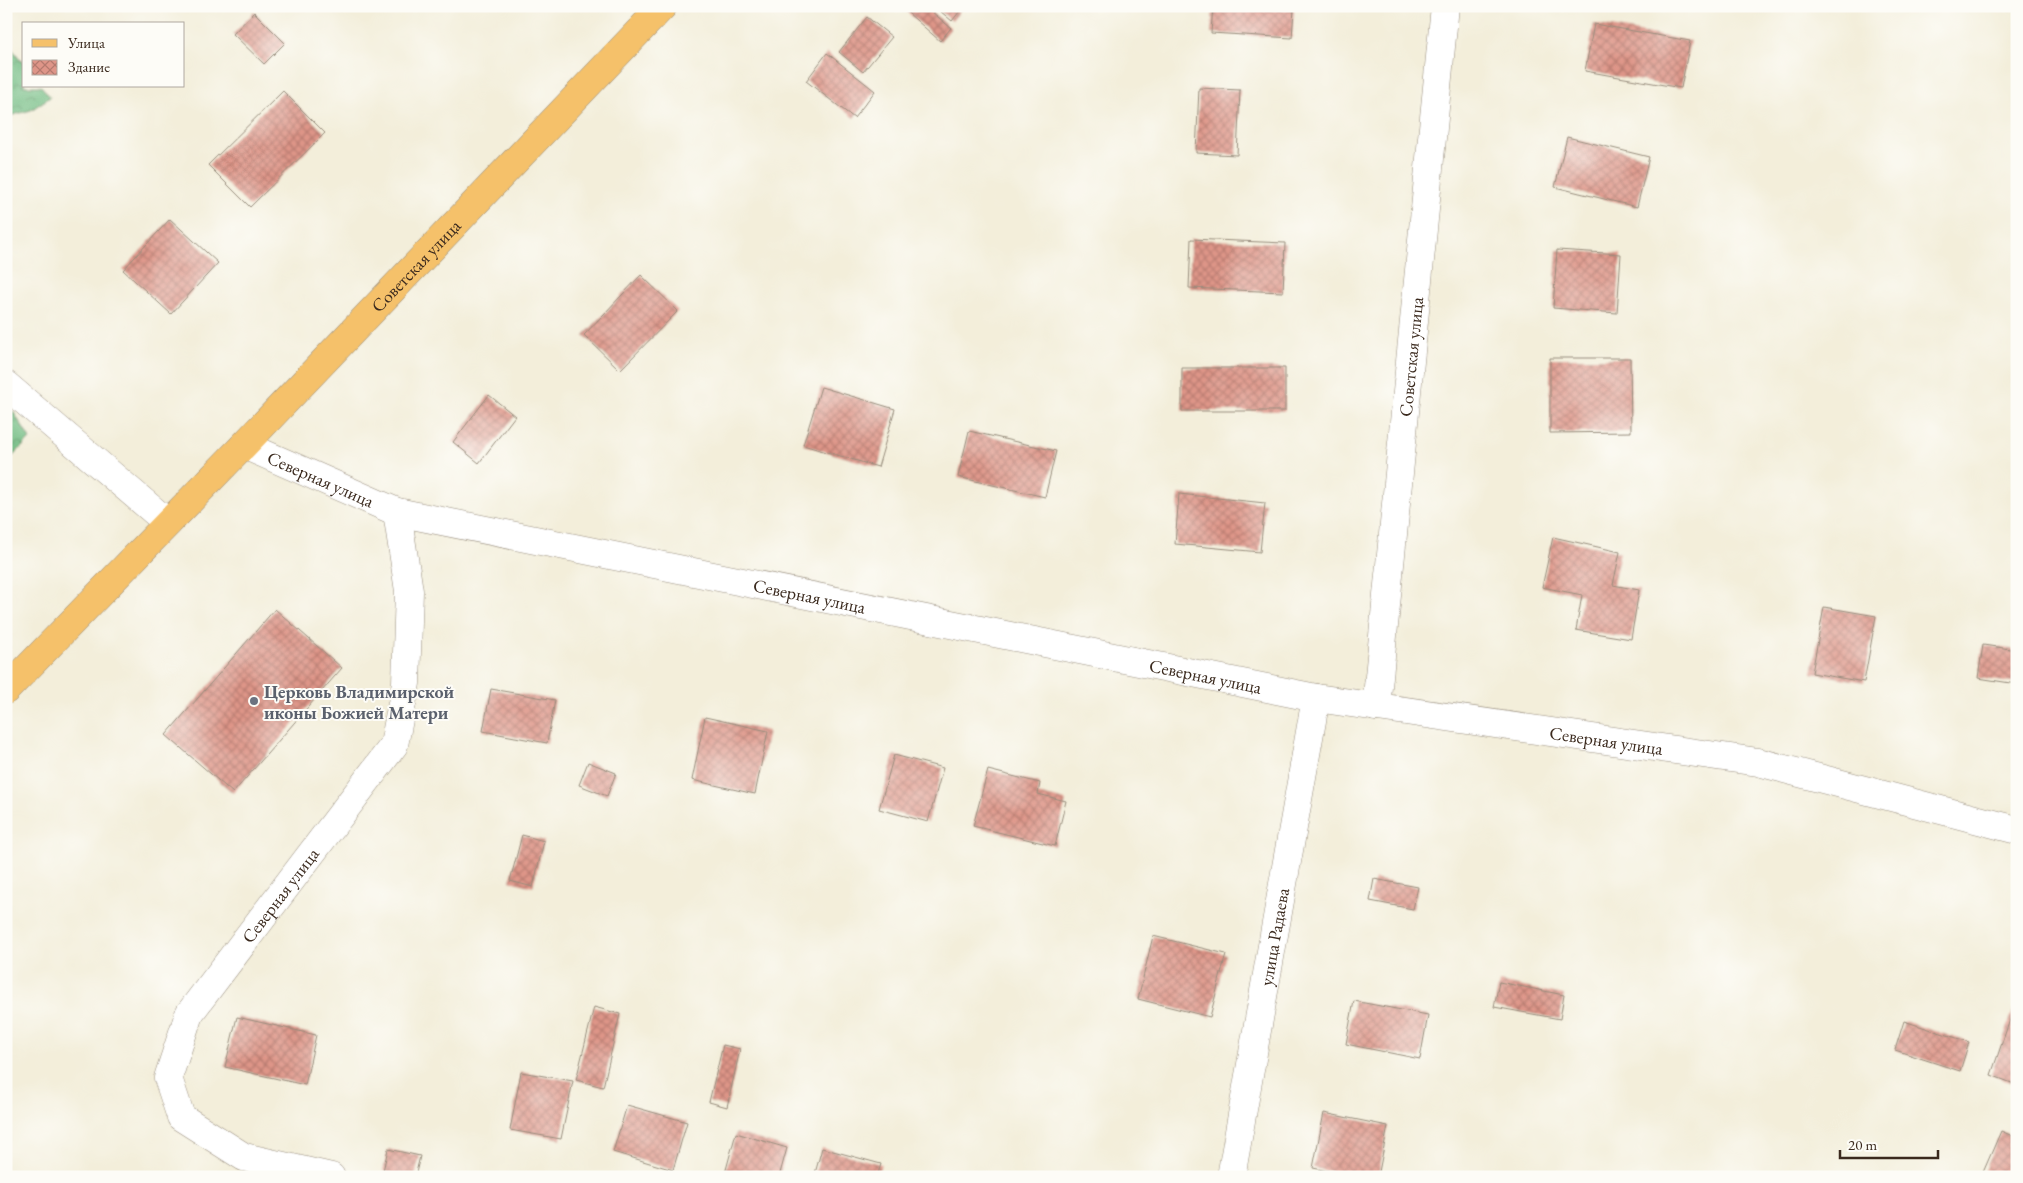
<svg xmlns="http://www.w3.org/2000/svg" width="2023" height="1183" font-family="'EB Garamond',serif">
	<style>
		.forest { fill: url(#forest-crowns); stroke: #587452 }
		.building { fill: url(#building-cross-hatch) }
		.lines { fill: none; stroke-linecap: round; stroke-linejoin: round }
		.minor-casing { stroke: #978c7c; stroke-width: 29 }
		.major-casing { stroke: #978c7c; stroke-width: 29 }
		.minor { stroke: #fff; stroke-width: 28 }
		.major { stroke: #f5c16b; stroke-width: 28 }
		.worship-dot { fill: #6b7280; stroke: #fdfcf7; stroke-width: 2 }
		.labels { text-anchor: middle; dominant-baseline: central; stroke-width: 4; stroke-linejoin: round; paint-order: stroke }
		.street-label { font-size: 18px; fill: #3b2a1e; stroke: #fdfcf7 }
		.worship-label { font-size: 18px; font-weight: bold; fill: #5b616d; stroke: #fdfcf7; text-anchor: start }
	</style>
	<defs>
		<pattern id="forest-crowns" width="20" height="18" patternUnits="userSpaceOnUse" patternTransform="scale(1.25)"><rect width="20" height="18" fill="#75be85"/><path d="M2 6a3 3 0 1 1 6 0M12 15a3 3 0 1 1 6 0" fill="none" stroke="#619b6c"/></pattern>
		<pattern id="building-cross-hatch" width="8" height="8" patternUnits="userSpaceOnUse" patternTransform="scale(1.25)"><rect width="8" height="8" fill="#de9588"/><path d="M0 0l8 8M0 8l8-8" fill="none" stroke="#b57a6f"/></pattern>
	</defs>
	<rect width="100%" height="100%" fill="#fdfcf7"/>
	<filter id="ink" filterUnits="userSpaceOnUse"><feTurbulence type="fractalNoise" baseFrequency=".02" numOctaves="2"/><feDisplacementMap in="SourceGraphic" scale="10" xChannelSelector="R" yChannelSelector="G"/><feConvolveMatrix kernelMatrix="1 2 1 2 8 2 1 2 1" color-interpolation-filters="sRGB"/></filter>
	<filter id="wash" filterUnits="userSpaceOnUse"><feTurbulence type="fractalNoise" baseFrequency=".0096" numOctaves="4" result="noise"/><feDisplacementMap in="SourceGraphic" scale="20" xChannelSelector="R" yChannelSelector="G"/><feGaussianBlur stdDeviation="1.12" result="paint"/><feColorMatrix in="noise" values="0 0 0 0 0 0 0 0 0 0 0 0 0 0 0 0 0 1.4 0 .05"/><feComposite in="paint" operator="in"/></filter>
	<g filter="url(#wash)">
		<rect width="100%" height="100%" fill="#f3eeda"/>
		<path class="forest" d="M6,41L24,64V86H41L50,97L31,110L6,117Z
			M6,400L30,439L6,463Z"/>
		<g id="blocks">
			<path class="building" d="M900,6H925L951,28L940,41Z
				M934,6H964L952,21Z
				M1213,6L1294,9L1292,38L1211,33Z
				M254,12L285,43L264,64L233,34Z
				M867,17L892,37L863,72L839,52Z
				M1594,24L1690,41L1681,88L1585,71Z
				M827,53L875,91L854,118L806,81Z
				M1199,88L1240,90L1237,155L1196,153Z
				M283,91L325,133L250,207L208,165Z
				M1567,137L1649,157L1637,207L1555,187Z
				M170,219L218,263L171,314L123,270Z
				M1191,239L1285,243L1283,292L1189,288Z
				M1557,250L1621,254L1617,313L1553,308Z
				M641,275L678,311L620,370L584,335Z
				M1550,358H1630L1631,432L1550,433Z
				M1182,368H1285V411H1182Z
				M821,387L895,409L878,467L803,445Z
				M489,395L515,416L479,463L453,442Z
				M969,431L1056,451L1045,497L958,477Z
				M1179,494L1265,503L1260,552L1175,544Z
				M1553,537L1620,552L1613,585L1639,590L1631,639L1576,630L1582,595L1542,587Z
				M1824,607L1876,616L1864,682L1812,673Z
				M275,609L342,668L233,793L166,735Z
				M1983,645L2017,650V684L1978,678Z
				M491,689L555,700L547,743L483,731Z
				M705,717L768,731L755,794L692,780Z
				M894,755L943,768L928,822L879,809Z
				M588,762L616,773L607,796L579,785Z
				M988,770L1040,783L1038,794L1066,801L1055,846L973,826Z
				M522,835L544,841L533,887L510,881Z
				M1374,879L1418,887L1413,909L1370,901Z
				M1153,936L1226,954L1210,1017L1138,999Z
				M1499,982L1564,995L1560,1019L1494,1007Z
				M1354,1001L1428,1015L1420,1059L1346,1044Z
				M2016,1002H2017V1085L1991,1075Z
				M594,1007L620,1014L603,1087L576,1080Z
				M237,1017L316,1035L305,1085L225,1067Z
				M1904,1021L1969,1042L1960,1071L1895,1050Z
				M723,1045L740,1049L727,1107L709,1102Z
				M521,1072L573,1081L561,1139L510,1130Z
				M627,1105L687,1122L673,1170L613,1152Z
				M1324,1113L1388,1126L1378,1177H1358L1313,1168Z
				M2001,1131L2017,1138V1177H1981Z
				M736,1133L787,1148L779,1177H724Z
				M822,1148L881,1164L877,1177H814Z
				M388,1149L420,1156L415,1177H407L383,1171Z"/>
		</g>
	</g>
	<g filter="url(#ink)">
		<use href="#blocks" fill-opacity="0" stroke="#978c7c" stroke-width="1"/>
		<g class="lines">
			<g class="minor-casing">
				<g id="minor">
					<path d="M6,385L168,523"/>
					<path id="s1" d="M244,445L397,512L1316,698L1758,762L2017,830"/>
					<path id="s2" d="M1376,707L1445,6"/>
					<path id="s3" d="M331,1177L244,1157L181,1117L168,1078L189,1014L394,745L406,683L409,591L397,512"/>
					<path id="s4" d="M1231,1177L1316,698"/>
				</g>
			</g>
			<g class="major-casing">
				<g id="major">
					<path id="s5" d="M6,690L244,445L663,6"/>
				</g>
			</g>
			<use href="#minor" class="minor"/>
			<use href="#major" class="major"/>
		</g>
	</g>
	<circle class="worship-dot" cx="254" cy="701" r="5"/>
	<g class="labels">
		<g class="street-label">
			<text stroke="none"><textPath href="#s5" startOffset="590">Советская улица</textPath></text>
			<text stroke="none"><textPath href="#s2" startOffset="352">Советская улица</textPath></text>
			<text stroke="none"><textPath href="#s1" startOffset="84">Северная улица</textPath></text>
			<text stroke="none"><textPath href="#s1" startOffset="588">Северная улица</textPath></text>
			<text stroke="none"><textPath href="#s1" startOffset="992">Северная улица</textPath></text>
			<text stroke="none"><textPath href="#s1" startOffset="1398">Северная улица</textPath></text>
			<text stroke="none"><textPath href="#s3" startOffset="422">Северная улица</textPath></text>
			<text stroke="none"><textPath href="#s4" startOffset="244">улица Радаева</textPath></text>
		</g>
		<g class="worship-label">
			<text x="264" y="691">Церковь Владимирской<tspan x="264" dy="21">иконы Божией Матери</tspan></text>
		</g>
	</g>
	<rect width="2023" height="1183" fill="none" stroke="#fdfcf7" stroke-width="25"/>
	<rect x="22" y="22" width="162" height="65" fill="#fdfcf7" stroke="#afa8a0"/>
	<rect x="32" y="39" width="25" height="8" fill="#f5c16b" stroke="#afa8a0"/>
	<text x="68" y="48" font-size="15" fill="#3b2a1e">Улица</text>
	<rect x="32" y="60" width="25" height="15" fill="url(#building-cross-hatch)" stroke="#afa8a0"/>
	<text x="68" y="72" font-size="15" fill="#3b2a1e">Здание</text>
	<path d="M1840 1150v8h98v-8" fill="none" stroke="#3b2a1e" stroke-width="2.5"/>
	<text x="1848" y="1150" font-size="15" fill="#3b2a1e" stroke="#fdfcf7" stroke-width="4" paint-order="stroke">20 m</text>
</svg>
